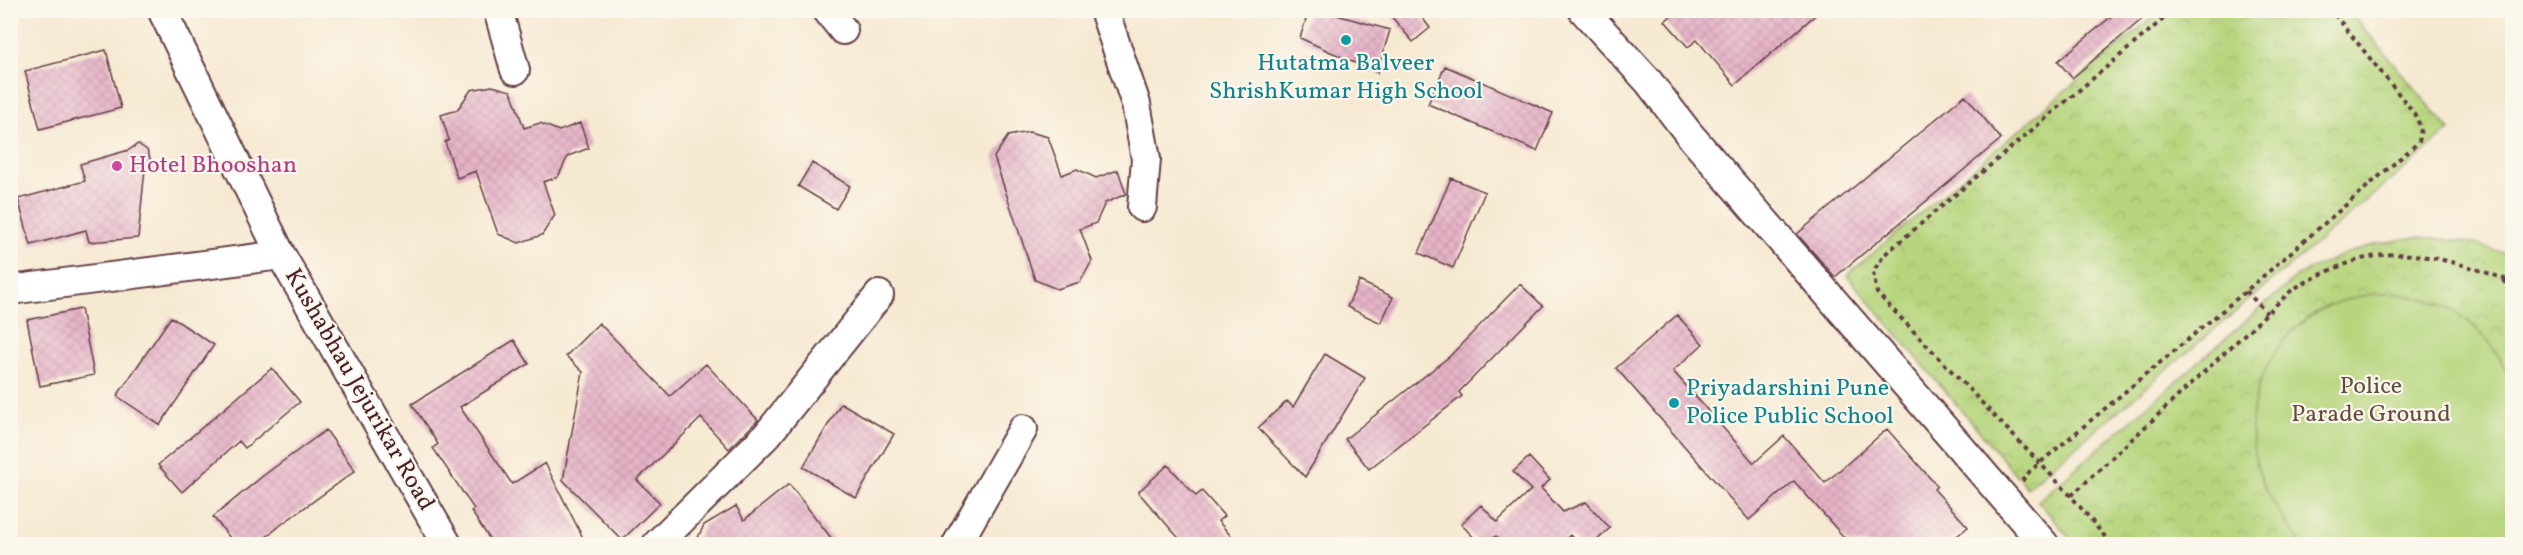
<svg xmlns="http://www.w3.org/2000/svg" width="2523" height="555" font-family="Vollkorn,serif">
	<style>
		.park { fill: url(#park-crowns); stroke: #807a54; stroke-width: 1.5 }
		.pitch { fill: #b6d57d; stroke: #807a54; stroke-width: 1.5 }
		.building { fill: url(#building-cross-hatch) }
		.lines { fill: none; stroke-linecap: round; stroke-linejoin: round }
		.minor-casing { stroke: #643d44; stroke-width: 32 }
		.path { stroke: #643d44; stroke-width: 4; stroke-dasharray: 4.5 4.5; stroke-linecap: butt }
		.minor { stroke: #fff; stroke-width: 28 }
		.culture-dot { fill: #0f9aa8; stroke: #fbf7ec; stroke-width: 2 }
		.hotel-dot { fill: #d1479c; stroke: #fbf7ec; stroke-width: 2 }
		.labels { text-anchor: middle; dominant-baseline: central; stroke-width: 4.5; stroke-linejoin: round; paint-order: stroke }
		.culture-label { font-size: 24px; fill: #0d838f; stroke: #fbf7ec }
		.hotel-label { font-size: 24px; fill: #b23c85; stroke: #fbf7ec; text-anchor: start }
		.park-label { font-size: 24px; fill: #654c40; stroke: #fbf7ec }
		.street-label { font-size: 24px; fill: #4a1f2b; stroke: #fbf7ec }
	</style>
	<defs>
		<pattern id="park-crowns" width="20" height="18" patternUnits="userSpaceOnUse" patternTransform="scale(1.5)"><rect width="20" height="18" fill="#b6d57d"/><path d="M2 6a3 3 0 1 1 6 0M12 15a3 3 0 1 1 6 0" fill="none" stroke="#9eb66c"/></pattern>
		<pattern id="building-cross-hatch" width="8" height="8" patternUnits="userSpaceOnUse" patternTransform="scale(1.5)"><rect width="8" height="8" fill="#e6b4c8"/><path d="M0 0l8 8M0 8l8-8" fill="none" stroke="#c79aac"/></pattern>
	</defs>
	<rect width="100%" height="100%" fill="#fbf7ec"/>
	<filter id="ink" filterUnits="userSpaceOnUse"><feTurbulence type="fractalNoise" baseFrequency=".0167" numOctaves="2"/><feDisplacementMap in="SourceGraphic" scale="12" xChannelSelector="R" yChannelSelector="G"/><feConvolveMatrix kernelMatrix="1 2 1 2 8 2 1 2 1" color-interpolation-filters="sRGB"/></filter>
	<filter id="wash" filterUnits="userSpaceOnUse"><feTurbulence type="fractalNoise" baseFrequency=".008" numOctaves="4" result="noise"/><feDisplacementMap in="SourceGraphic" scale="24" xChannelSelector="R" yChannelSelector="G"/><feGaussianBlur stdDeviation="1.35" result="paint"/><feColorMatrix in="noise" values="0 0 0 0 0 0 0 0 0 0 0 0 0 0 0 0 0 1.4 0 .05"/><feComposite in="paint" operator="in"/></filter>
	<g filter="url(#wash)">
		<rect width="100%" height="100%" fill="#f6e9d2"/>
		<path class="park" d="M2160,11H2349L2450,130L2027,488L1847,275Z
			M2416,237C2450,239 2481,242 2512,257V544H2075L2038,501L2299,275C2342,253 2367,244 2416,237Z"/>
		<path class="pitch" d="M2373,294H2399L2425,299L2450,309L2472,324L2490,343L2512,379V544H2301C2286,521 2266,496 2258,469C2239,407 2266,343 2320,310C2336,301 2355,297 2373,294Z"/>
		<g id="blocks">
			<path class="building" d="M1309,10H1319L1390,30L1377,73L1300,38Z
				M1386,10H1416L1430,28L1413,42Z
				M1678,10H1821L1735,85L1697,40L1688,47L1665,21Z
				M2119,10H2153L2072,78L2058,61Z
				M106,50L121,108L40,129L25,71Z
				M1445,66L1553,113L1537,151L1428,104Z
				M492,86L511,91L524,128L540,123L559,131L580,123L589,148L568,156L558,177L543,182L555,215L542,235L519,243L498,234L476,171L457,178L445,142L449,140L441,115L457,110L471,90Z
				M1965,95L2001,139L1835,277L1797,234Z
				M1029,132L1048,137L1062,175L1077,169L1096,178L1118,170L1126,194L1105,203L1096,223L1080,229L1092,261L1080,282L1057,289L1035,280L994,157L1008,136Z
				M138,144L147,150L153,167L145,169L138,238L89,242L86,230L31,245L18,199L85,181L80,164L129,150Z
				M812,163L850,186L836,209L798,186Z
				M1451,178L1485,192L1453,268L1419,253Z
				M1359,281L1393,297L1381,323L1347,307Z
				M1520,284L1543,306L1459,392L1462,396L1369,469L1345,439L1450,356Z
				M81,309L94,375L40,386L27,320Z
				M1677,315L1703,344L1673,371L1754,463L1784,436L1825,483L1887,429L1937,486L1934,489L1968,527L1947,544H1850L1794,481L1749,520L1616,368Z
				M171,317L214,345L160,425L117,396Z
				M599,323L670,396L706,364L758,420L729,449L701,418L637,480L660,503L622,540L563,480L583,372L566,356Z
				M514,340L529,364L460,407L512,484L545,463L586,544H493L471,511L474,509L433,448L438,444L412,404Z
				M1325,354L1365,378L1305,477L1258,428L1287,401L1293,407Z
				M272,368L300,402L245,448L239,441L182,492L158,465Z
				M841,403L894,434L856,498L803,467Z
				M326,430L355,471L282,524L258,544H235L213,517L264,475Z
				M1529,457L1550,480L1541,488L1563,512L1586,502L1610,528L1593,544H1578L1570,535L1560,544H1504L1496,536L1486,544H1480L1461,524L1481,505L1497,522L1531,490L1513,472Z
				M1168,465L1196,496L1202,491L1224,516L1218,521L1238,544H1184L1138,492Z
				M789,484L836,544H695L704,525L736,506L744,520Z"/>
		</g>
	</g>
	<g filter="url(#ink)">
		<use href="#blocks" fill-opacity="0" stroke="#643d44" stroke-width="1.5"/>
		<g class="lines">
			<g class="minor-casing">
				<path id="minor" d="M162,10L281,255L447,544
					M498,10L515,70
					M827,10L843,30
					M1104,10L1136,104L1146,159L1142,207
					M1583,10L1648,81L1689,134L2044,544
					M10,290L281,255
					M657,544L767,435L879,295
					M957,544L1023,429"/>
			</g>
			<path class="path" d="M2504,280L2512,291
				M2246,291L2267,313
				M2022,481L2030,471L2246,291L2419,142L2421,128L2414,113L2331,10
				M2071,496L1877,293L1873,272L1884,255L2174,10
				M2111,544L2071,496L2293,289C2321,274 2350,259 2383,255C2421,250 2477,268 2512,282"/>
			<use href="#minor" class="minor"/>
		</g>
	</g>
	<g class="culture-dot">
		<circle cx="1346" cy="40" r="6"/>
		<circle cx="1674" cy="403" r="6"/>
	</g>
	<circle class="hotel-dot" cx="117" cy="166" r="6"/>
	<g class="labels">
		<g class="culture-label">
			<text x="1346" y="64">Hutatma Balveer<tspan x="1346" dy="28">ShrishKumar High School</tspan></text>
			<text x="1686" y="389" text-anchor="start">Priyadarshini Pune<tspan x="1686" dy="28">Police Public School</tspan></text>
		</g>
		<g class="hotel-label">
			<text x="129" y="166">Hotel Bhooshan</text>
		</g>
		<g class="park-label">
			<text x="2371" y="387">Police<tspan x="2371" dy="28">Parade Ground</tspan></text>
		</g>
		<g class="street-label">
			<text transform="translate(359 390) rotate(60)">Kushabhau Jejurikar Road</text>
		</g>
	</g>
	<rect width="2523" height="555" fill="none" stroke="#fbf7ec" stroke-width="36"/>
</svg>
